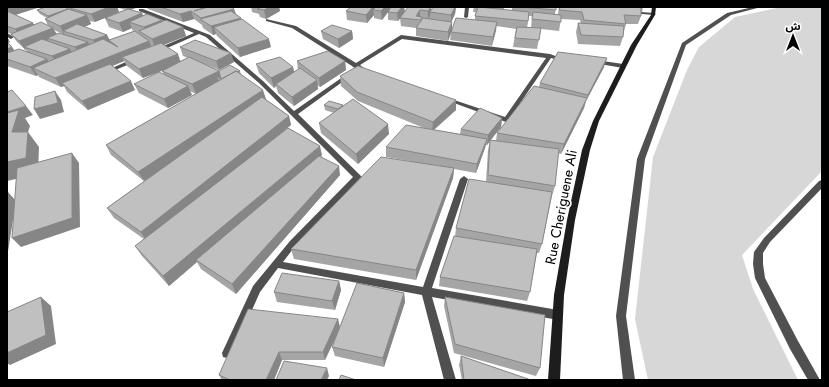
<svg xmlns="http://www.w3.org/2000/svg" width="829" height="387" font-family="Jost,'Noto Sans Arabic',sans-serif">
	<style>
		.green { fill: #d7d7d7 }
		.lines { fill: none; stroke-linecap: round; stroke-linejoin: round }
		.service { fill: #505050; fill-rule: evenodd }
		.minor { fill: #505050; fill-rule: evenodd }
		.secondary { fill: #1d1d1d; fill-rule: evenodd }
		.wall { fill: #a5a5a5; fill-rule: evenodd }
		.shaded-wall { fill: #868686 }
		.building { fill: #c0c0c0; stroke: #868686 }
		.labels { text-anchor: middle; dominant-baseline: central; stroke-width: 3.5; stroke-linejoin: round; paint-order: stroke }
		.street-label { font-size: 14px; fill: #000; stroke: #fff }
	</style>
	<rect width="100%" height="100%" fill="#fff"/>
	<path class="green" d="M781,7H822V171L742,255L753,289L798,380H648L635,319L653,157L687,70L699,47L735,17Z"/>
	<g class="lines">
		<path class="service" d="M753,7H761L731,15L686,45L645,159L626,316L635,380H623L616,316L637,159L682,43L727,13Z
			M822,180V188L770,242L763,253V264L765,278L798,341L820,380H808L790,349L755,278L753,264L754,252L764,238L819,181Z"/>
		<path class="minor" d="M465,7H469L468,17L466,18L464,17Z
			M139,9H143L210,35L263,81L294,111L347,74H351L352,75L298,114L362,177L296,245L283,262L423,287L460,179L464,176L468,179L432,288L558,310L562,312L563,315L562,318L558,320L432,297L456,380H444L422,295L278,268L260,292L231,357L227,358L223,357L222,353L253,286L290,241L353,177L259,83L206,37L199,34L158,52H154V50L194,33L139,11Z
			M628,11L654,13L656,14L654,15L630,13H628Z
			M266,19L296,26L356,63L401,35L550,54L558,57L555,59L551,58L508,121L506,122L443,99L446,97L448,98L505,117L546,58L402,39L360,65L368,71L365,73L353,67L352,66L292,28L266,21Z
			M7,33L14,37L11,39L7,37Z
			M135,58L138,60L137,61L108,73L106,74L103,72Z
			M596,60L623,64L626,66L623,68L594,63V61Z"/>
		<path class="secondary" d="M652,7H656L655,15L637,45L599,121L590,150L575,220L564,295L560,380H548L554,295L567,220L582,150L593,121L631,45L651,15Z"/>
	</g>
	<path class="wall" d="M7,7H40L15,15L34,25L48,26L45,19L47,18L40,14L37,10L46,7H138L131,10L142,13L143,16L183,27L186,36L164,45L181,61L188,58L183,56L180,47L234,62L219,70L202,63L219,71H240L241,74L266,99H265L289,116L291,125L273,139L322,155L321,156L340,175L236,294L201,269L197,262L169,286L142,256L135,246L144,239L114,218L107,208L157,172L144,181L111,155L106,145L196,94L190,91L192,95L168,108L139,93L134,84L164,75L162,71L143,78L127,66L124,61L112,66L135,90L88,110L67,92L64,86L61,87L39,77L38,75L36,76L7,66V37L10,42L8,43L14,50L27,51L17,42L11,34L7,32ZM117,7L125,10L119,12ZM105,18L109,27L123,32L132,28V30L134,31L109,40L111,43L107,35L84,27L91,24L90,21L95,22ZM54,30L63,34H57Z
		M147,7H232L236,14L271,47L240,57L217,36L216,34L213,35L203,28L202,25L194,19L183,22L148,9Z
		M251,7H279L280,11L266,19L260,17L259,14L252,12Z
		M351,7H390V8L391,7H404L405,12L431,7V12L433,7H456L455,14L451,22H452V29L475,20V16L476,12H473L474,7H504V10H512V7H556L555,14H558L559,7H643L642,12H641V16L638,24H626L624,31L623,37L620,46L578,44L576,32L578,23L581,24L580,20L561,19L559,31L541,29L537,49L513,47L516,29L496,26L492,46L450,40L451,34L448,41L416,36V28L401,26L400,18L398,21L388,20V12L382,20L374,18V15L367,23L347,20L346,11ZM529,16H532L531,28H527Z
		M321,31H352L353,39L339,48L323,39Z
		M297,61H345L346,70L320,87L317,85L318,89L294,106L278,93L276,86L274,88L259,73L256,64L293,67L294,72L298,70Z
		M604,67L586,101L584,108L561,154L558,153L555,186L552,196L542,244L539,253H537L530,292L527,301L439,286L440,277L455,237L456,228L486,182L488,150L490,141L487,145H486L485,148L476,173L454,169L453,178L416,280L294,259L291,249L410,161L386,157V147L424,128L358,101L341,86L340,76L456,100V110L434,130L460,134L461,129L502,118L501,127L490,140L496,141L497,133L539,87L540,83Z
		M324,105L343,106L389,134L358,164L321,133L319,123L334,113L325,110Z
		M339,281L341,290L335,310L277,302L274,292Z
		M404,293L405,302L384,367L335,356L332,347L339,330L325,360H282L274,380H222L219,375L338,319L340,328Z
		M445,297L540,368L536,376L454,353L444,306Z
		M461,356L531,380H462L459,365Z"/>
	<path class="shaded-wall" d="M10,7H40L12,16L7,8Z
		M109,7H117L119,12L95,22L91,14Z
		M126,7H138L128,11Z
		M257,7H279L280,11L266,19L264,10L258,9L259,14Z
		M373,7H376L373,10L374,15L367,23L366,15Z
		M385,7H389V11L382,20L381,11Z
		M402,7H404L405,13L398,21L397,13Z
		M431,7L430,16L428,20V11Z
		M455,7H456L455,14L451,23V15Z
		M68,9L50,20L48,16Z
		M234,9L237,17L202,21L201,18Z
		M420,10V19L416,16Z
		M191,11L194,19L183,22L180,14Z
		M142,13L146,22H129L132,28L123,32L119,23Z
		M87,15L91,24L70,33L63,31L65,35H64L60,26Z
		M241,18L243,26L214,27L216,34L213,35L211,26Z
		M162,20L165,28L147,36L144,27Z
		M452,22V31L451,32L448,41V32Z
		M497,22L496,31L492,46L493,37Z
		M33,23L38,31L21,38L15,29Z
		M183,27L186,36L155,48L152,39Z
		M53,28L58,37L47,38L49,40L28,49L24,47L26,50H25L19,41Z
		M352,31L353,39L339,48L338,39Z
		M107,35L111,43L98,49L93,40Z
		M7,37L10,42L7,43Z
		M269,39L271,47L240,57L238,48Z
		M149,41L153,50L122,57L124,61L65,86L62,83L64,86L61,87L55,78Z
		M88,42L93,51L80,56L75,47Z
		M12,47L18,56L7,59V49Z
		M70,49L75,57L58,65L52,56Z
		M231,53L234,62L219,70L216,61Z
		M178,54L181,63L143,78L139,69Z
		M607,58L604,67L586,101L584,108L561,154L564,144L586,101L588,95Z
		M47,59L53,68H33L38,75L36,76L30,67Z
		M345,61L346,70L320,87L319,78Z
		M293,67L295,76L276,84V86L274,88L271,78Z
		M219,71L221,79L217,77L219,82L196,94L192,84Z
		M317,80L318,89L294,106L292,97Z
		M131,81L135,90L88,110L82,101Z
		M188,86L192,95L168,108L164,99Z
		M263,90L266,99L144,181L138,172Z
		M55,91L61,100L64,112L40,119L34,109Z
		M456,100V110L432,131L433,122Z
		M26,106L33,115L25,118L30,126L28,132L39,147L38,174L7,181V162L12,132L7,124V112Z
		M289,116L291,125L147,242L141,232Z
		M502,118L501,127L487,145L488,135Z
		M388,124L389,134L358,164L356,154Z
		M487,139L485,148L476,173L477,164Z
		M320,146L322,155L198,261L196,260L197,262L169,286L163,276Z
		M72,153L79,163L80,227L21,247L12,238Z
		M339,166L340,175L236,294L232,284Z
		M454,168L453,178L416,280V270Z
		M8,192L16,201L7,258V196Z
		M339,281L341,290L335,310L332,301Z
		M404,293L405,302L384,367L383,358Z
		M41,297L51,306L56,344L10,365L7,363V353Z
		M338,319L340,328L325,360L323,352Z
		M279,352L282,360L274,380H266Z
		M327,368L329,376L327,380H321Z"/>
	<path class="building" d="M46,7H65L68,9L48,16L37,10Z
		M72,7H109L91,14L70,8Z
		M161,7H207L194,11L208,7H232L234,9L201,18L191,11L180,14Z
		M261,7H270L264,10L258,9Z
		M351,7H373L366,15L346,11Z
		M376,7H385L381,11L373,10Z
		M391,7H402L397,13L388,12Z
		M408,7H431L428,11L420,10L416,16L422,17L420,20L400,18Z
		M433,7H455L451,15L430,12Z
		M478,7L529,12L528,21L475,16Z
		M521,7H556V10Z
		M560,7H641V16L624,15L626,24L584,20L582,12L559,10Z
		M68,9L87,15L60,26L45,19Z
		M128,9L142,13L119,23L105,18Z
		M7,11L33,23L15,29L7,26Z
		M231,11L241,18L211,26L200,19Z
		M533,12L561,15V22L532,19Z
		M147,14L162,20L144,27L129,22Z
		M423,18L452,22L448,32L416,28Z
		M456,18L497,22L493,37L451,32Z
		M242,19L269,39L238,48L214,27Z
		M166,20L183,27L152,39L139,31Z
		M41,22L53,28L19,41L11,34Z
		M578,23L624,26L623,37L581,35Z
		M77,24L107,35L93,40L63,31Z
		M332,25L352,31L338,39L321,31Z
		M517,27L541,28L539,40L515,38Z
		M135,31L149,41L55,78L33,68L103,39L118,47L109,40Z
		M59,33L88,42L75,47L47,38Z
		M42,39L70,49L52,56L24,47Z
		M195,40L231,53L216,61L180,47Z
		M7,42L12,47L7,49Z
		M161,43L178,54L139,69L122,57Z
		M19,49L47,59L30,67L7,59V53Z
		M328,51L345,61L319,78L297,61Z
		M558,52L607,58L588,95L540,83Z
		M189,57L219,71L192,84L162,71Z
		M280,57L293,67L271,78L256,64Z
		M110,64L131,81L82,101L62,83Z
		M230,65L240,71L237,72L236,71L221,79L219,71Z
		M358,66L456,100L433,122L357,92L340,76Z
		M300,68L317,80L292,97L276,84Z
		M236,71L263,90L138,172L106,145Z
		M159,72L188,86L164,99L134,84Z
		M534,86L587,98L564,144L497,133Z
		M12,90L26,106L7,112V92Z
		M55,91L58,103L34,109L35,97Z
		M262,97L289,116L141,232L107,208Z
		M353,99L388,124L356,154L319,123Z
		M329,101L343,105L338,109L324,105Z
		M480,108L502,118L488,135L461,129Z
		M19,110L12,132H28L26,158L7,162V113Z
		M406,125L487,139L477,164L386,147Z
		M288,128L320,146L163,276L135,246Z
		M490,140L559,149L555,186L488,175Z
		M72,153V218L12,238L17,168Z
		M319,156L339,166L232,284L196,260Z
		M381,157L454,168L416,270L291,249Z
		M469,179L552,192L542,244L456,228Z
		M454,236L537,249L530,292L440,277Z
		M282,273L339,281L332,301L274,292Z
		M357,283L404,293L383,358L332,347Z
		M41,297L46,335L7,353V312Z
		M445,297L545,315L540,368L455,344Z
		M248,309L338,319L323,352H279L266,380H230L219,375Z
		M461,356L531,380H464Z
		M284,361L327,368L321,380H276Z
		M341,375L356,380H339Z"/>
	<g class="labels">
		<g class="street-label">
			<text transform="translate(561 207) rotate(-79)">Rue Cheriguene Ali</text>
		</g>
	</g>
	<rect width="829" height="387" fill="none" stroke="#000000" stroke-width="16"/>
	<g transform="translate(793 36)" stroke="#ffffff" stroke-width="3" paint-order="stroke">
	<path d="M0-3L7 15L0 10L-7 15Z" fill="#000000"/>
	<text y="-6" font-size="11" font-weight="bold" text-anchor="middle" fill="#000000">ش</text>
	</g>
</svg>
